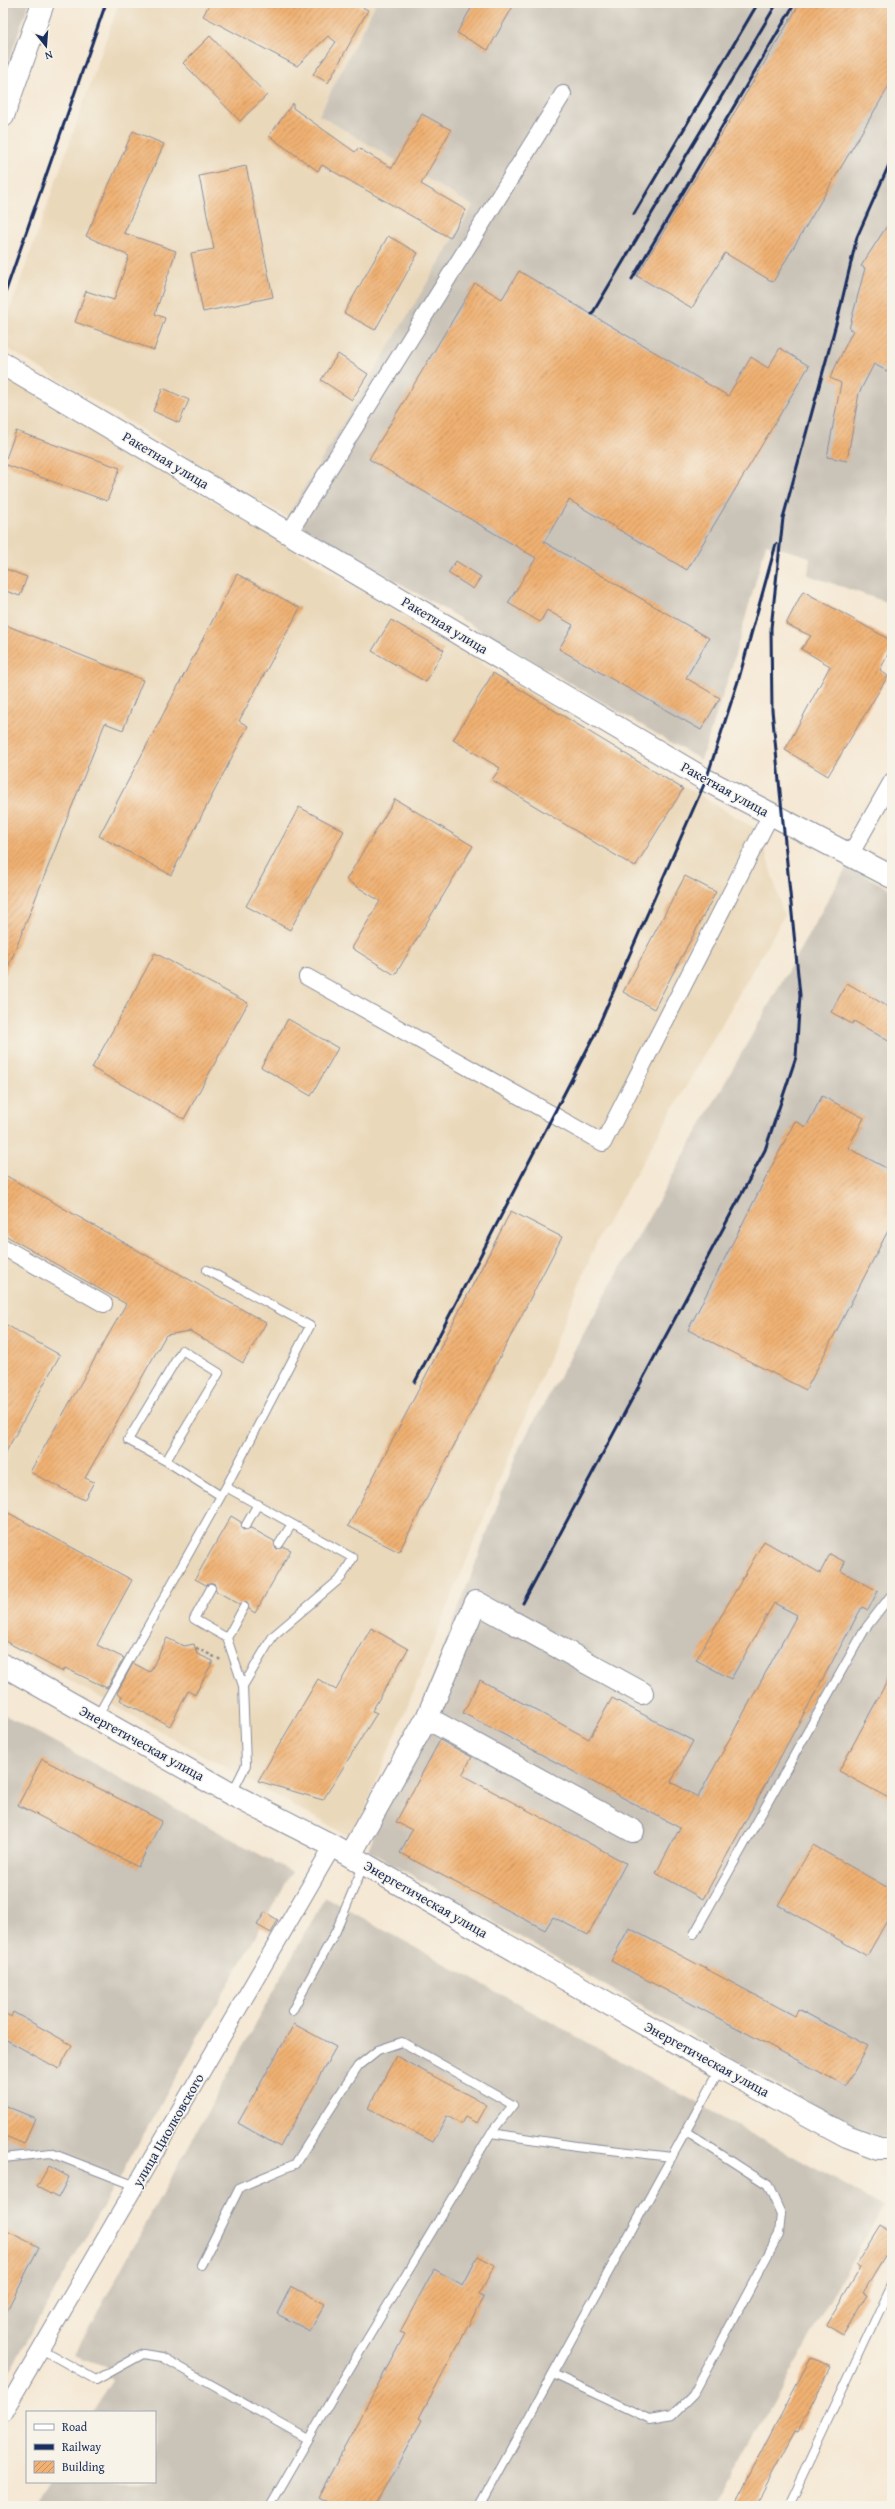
<svg xmlns="http://www.w3.org/2000/svg" width="895" height="2509" font-family="'Gentium Book Plus',serif">
	<style>
		.built { fill: #ead8ba }
		.industrial { fill: #cac3b8 }
		.building { fill: url(#building-hatch) }
		.lines { fill: none; stroke-linecap: round; stroke-linejoin: round }
		.lane-casing { stroke: #888c99; stroke-width: 10 }
		.street-casing { stroke: #888c99; stroke-width: 18 }
		.secondary-casing { stroke: #888c99; stroke-width: 24 }
		.path { stroke: #888c99; stroke-width: 2.5; stroke-dasharray: 3 3; stroke-linecap: butt }
		.lane { stroke: #fff; stroke-width: 8 }
		.street { stroke: #fff; stroke-width: 16 }
		.secondary { stroke: #fff; stroke-width: 22 }
		.rail { stroke: #1b2f5e; stroke-width: 3 }
		.labels { text-anchor: middle; dominant-baseline: central; stroke-width: 3; stroke-linejoin: round; paint-order: stroke }
		.street-label { font-size: 14px; fill: #1b2f5e; stroke: #f7f3e8 }
	</style>
	<defs>
		<pattern id="building-hatch" width="6" height="6" patternUnits="userSpaceOnUse"><rect width="6" height="6" fill="#f0b172"/><path d="M-1 1l2-2M0 6l6-6M5 7l2-2" fill="none" stroke="#c29061"/></pattern>
	</defs>
	<rect width="100%" height="100%" fill="#f7f3e8"/>
	<filter id="ink" filterUnits="userSpaceOnUse"><feTurbulence type="fractalNoise" baseFrequency=".025" numOctaves="2"/><feDisplacementMap in="SourceGraphic" scale="8" xChannelSelector="R" yChannelSelector="G"/><feConvolveMatrix kernelMatrix="1 2 1 2 8 2 1 2 1" color-interpolation-filters="sRGB"/></filter>
	<filter id="wash" filterUnits="userSpaceOnUse"><feTurbulence type="fractalNoise" baseFrequency=".012" numOctaves="4" result="noise"/><feDisplacementMap in="SourceGraphic" scale="16" xChannelSelector="R" yChannelSelector="G"/><feGaussianBlur stdDeviation="0.9" result="paint"/><feColorMatrix in="noise" values="0 0 0 0 0 0 0 0 0 0 0 0 0 0 0 0 0 1.4 0 .05"/><feComposite in="paint" operator="in"/></filter>
	<g filter="url(#wash)">
		<rect width="100%" height="100%" fill="#f5e8d4"/>
		<path class="built" d="M119,3H376L319,115L473,206L287,517L3,346V330Z
			M3,378L23,386L759,831L784,916L597,1241L353,1839L3,1643Z"/>
		<path class="industrial" d="M3,3H29L3,77Z
			M376,3H892V604L808,575L810,557L766,544L730,673L701,760L287,517L473,206L319,115Z
			M847,866L892,890V2136H881L852,2127L368,1850L518,1450Z
			M3,1714L292,1872L3,2383Z
			M325,1897L883,2206L716,2506H35L50,2482H155V2412H93L112,2381L105,2366L74,2355Z"/>
		<g id="blocks">
			<path class="building" d="M210,3H354L368,10L328,83L313,74L336,42L328,36L297,66L203,16Z
				M474,3H515L488,50L457,33Z
				M800,3H892V81L773,282L725,253L692,308L637,276Z
				M210,36L267,95L240,121L183,63Z
				M293,103V108L355,152L358,148L392,168L422,114L451,130L421,184L466,210L450,238L322,165L318,171L269,136Z
				M133,131L164,144L124,233L176,251L155,314L165,318L154,350L75,322L86,291L114,300L129,256L86,236Z
				M246,166L273,297L203,312L191,253L214,249L199,176Z
				M892,218V374L874,364L859,393L847,461L827,457L841,383L830,378L853,330L849,329L865,268L861,266Z
				M388,236L418,253L375,330L344,313Z
				M519,271L728,396L751,357L768,368L780,348L809,366L687,570L569,500L544,542L709,638L686,678L720,698L701,730L559,649L573,625L547,610L540,622L508,603L536,558L369,459L475,283L502,299Z
				M338,354L368,374L352,400L321,380Z
				M163,388L189,400L179,423L153,411Z
				M16,431L120,468L107,501L4,464Z
				M456,561L481,577L473,589L448,573Z
				M3,568L27,577L20,596L3,590Z
				M237,574L300,608L239,721L248,726L171,875L99,836Z
				M803,591L892,641V646L880,670L888,676L828,776L785,750L830,666L801,649L811,636L786,624Z
				M391,620L444,650L426,682L372,651Z
				M3,624L143,680L123,730L105,723L4,978Z
				M493,673L683,789L635,867L492,780L500,768L453,740Z
				M395,799L473,846L395,975L352,948L380,901L346,880Z
				M299,807L344,831L290,930L246,906Z
				M685,876L716,892L654,1009L623,992Z
				M155,953L248,1003L184,1119L92,1068Z
				M847,983L892,1009V1043L854,1021L852,1024L831,1012Z
				M288,1019L338,1048L311,1096L261,1067Z
				M822,1096L864,1118L848,1148L892,1171V1223L806,1390L688,1330L795,1121L806,1127Z
				M3,1174L266,1323L243,1363L190,1331L166,1335L85,1478L94,1482L84,1500L30,1472L126,1304L3,1234Z
				M511,1211L562,1237L399,1552L348,1526Z
				M3,1323L60,1355L3,1457Z
				M3,1510L132,1580L97,1645L124,1658L107,1688L65,1668L63,1672L3,1640Z
				M231,1516L241,1522L243,1530L251,1528L274,1541L276,1549L284,1547L291,1550L255,1613L249,1609L247,1602L239,1604L216,1591L214,1583L206,1585L195,1579Z
				M764,1541L820,1573L830,1554L845,1562L841,1571L878,1591L868,1610L862,1607L703,1899L656,1873L680,1828L463,1713L480,1680L589,1739L612,1698L693,1741L671,1782L698,1797L797,1615L774,1603L731,1679L696,1660Z
				M371,1628L408,1649L372,1711L377,1713L323,1800L258,1781L318,1679L336,1690Z
				M167,1638L184,1646L194,1644L197,1654L213,1661L195,1695L188,1691L170,1726L120,1700L122,1696L117,1693L133,1663L150,1672Z
				M892,1672V1800L839,1771Z
				M440,1740L472,1757L462,1775L626,1863L588,1935L553,1917L545,1930L400,1853L412,1830L396,1822Z
				M42,1759L162,1821L138,1867L18,1805Z
				M813,1845L892,1890V1912L867,1956L778,1905Z
				M265,1912L278,1920L271,1933L257,1925Z
				M629,1928L795,2016L798,2009L868,2046L846,2086L611,1961Z
				M3,2012L11,2017L13,2012L72,2045L59,2069L3,2038Z
				M294,2024L336,2047L280,2147L238,2123Z
				M396,2056L487,2105L477,2123L465,2117L461,2124L447,2116L433,2142L368,2108Z
				M3,2105L35,2118L24,2144L3,2135Z
				M49,2166L69,2177L58,2198L37,2187Z
				M881,2226L892,2233V2245L863,2293L867,2295L843,2335L826,2325L860,2268L856,2266Z
				M3,2229L39,2247L3,2318Z
				M478,2256L495,2265L479,2294L484,2296L419,2418L422,2420L375,2506H335L318,2497L405,2334L400,2332L434,2269L463,2285Z
				M291,2286L325,2304L310,2331L277,2314Z
				M811,2357L831,2367L798,2432L795,2431L755,2506H734Z"/>
		</g>
	</g>
	<g filter="url(#ink)">
		<use href="#blocks" fill-opacity="0" stroke="#888c99" stroke-width="1"/>
		<g class="lines">
			<g class="lane-casing">
				<path id="lane" d="M166,1461L128,1440L182,1350L219,1373L166,1461L221,1496
					M226,1487L353,1558L341,1578L273,1636L243,1686L246,1765L232,1793
					M246,1525L258,1504
					M279,1544L292,1524
					M211,1588L194,1619L227,1638
					M243,1686L227,1638L244,1607
					M97,1717L226,1487L310,1326L207,1270
					M694,1934L865,1629L892,1594
					M292,2011L336,1931L364,1864
					M491,2133L576,2146L672,2157
					M3,2158L51,2153L136,2186
					M201,2265L240,2187L295,2164L358,2066L378,2050L402,2042L513,2105L491,2133L335,2393L270,2506
					M41,2349L96,2380L143,2354L162,2357L308,2439
					M553,2374L649,2419L673,2415L693,2395L779,2234L781,2214L768,2185L685,2131
					M480,2506L720,2069
					M788,2506L892,2284"/>
			</g>
			<g class="street-casing">
				<path id="street" d="M289,533L563,94
					M850,855L892,781
					M307,977L603,1143L771,814
					M3,1247L104,1304
					M3,2414L333,1846"/>
			</g>
			<g class="secondary-casing">
				<path id="secondary" d="M3,116L43,3
					M3,364L706,780L892,877
					M3,1665L231,1794L333,1846L721,2068L847,2136L879,2148H892
					M427,1718L476,1602L642,1693
					M350,1855L427,1718L633,1831"/>
			</g>
			<path class="path" d="M196,1648L221,1660"/>
			<use href="#lane" class="lane"/>
			<use href="#street" class="street"/>
			<use href="#secondary" class="secondary"/>
			<path class="rail" d="M634,214L758,3
				M632,279L795,3
				M3,299L106,3
				M592,314L777,3
				M415,1382L593,1038L706,780L739,678L776,544
				M523,1603L765,1150L796,1057L800,995L772,710L771,628L783,518L839,313L857,237L892,158"/>
		</g>
	</g>
	<g class="labels">
		<g class="street-label">
			<text transform="translate(166 460) rotate(31)">Ракетная улица</text>
			<text transform="translate(445 625) rotate(31)">Ракетная улица</text>
			<text transform="translate(725 789) rotate(29)">Ракетная улица</text>
			<text transform="translate(142 1743) rotate(29)">Энергетическая улица</text>
			<text transform="translate(426 1899) rotate(30)">Энергетическая улица</text>
			<text transform="translate(707 2059) rotate(29)">Энергетическая улица</text>
			<text transform="translate(168 2130) rotate(-60)">улица Циолковского</text>
		</g>
	</g>
	<rect width="895" height="2509" fill="none" stroke="#f7f3e8" stroke-width="16"/>
	<rect x="26" y="2411" width="130" height="72" fill="#f7f3e8" stroke="#9fa5b1"/>
	<rect x="34" y="2424" width="20" height="6" fill="#ffffff" stroke="#9fa5b1"/>
	<text x="62" y="2431" font-size="12" fill="#1b2f5e">Road</text>
	<rect x="34" y="2444" width="20" height="6" fill="#1b2f5e" stroke="#9fa5b1"/>
	<text x="62" y="2451" font-size="12" fill="#1b2f5e">Railway</text>
	<rect x="34" y="2461" width="20" height="12" fill="url(#building-hatch)" stroke="#9fa5b1"/>
	<text x="62" y="2471" font-size="12" fill="#1b2f5e">Building</text>
	<g transform="translate(46 46) rotate(163)" stroke="#f7f3e8" stroke-width="3" paint-order="stroke">
	<path d="M0-3L7 15L0 10L-7 15Z" fill="#1b2f5e"/>
	<text y="-6" font-size="11" font-weight="bold" text-anchor="middle" fill="#1b2f5e">N</text>
	</g>
</svg>
